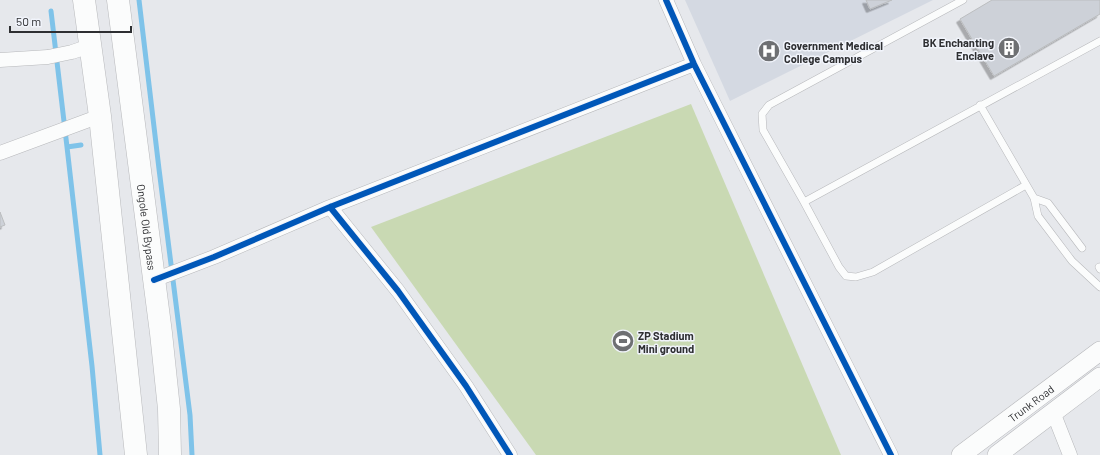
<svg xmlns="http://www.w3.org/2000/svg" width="1100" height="455" font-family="Barlow,sans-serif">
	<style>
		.built { fill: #d4d9e2 }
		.green { fill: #c9d9b3 }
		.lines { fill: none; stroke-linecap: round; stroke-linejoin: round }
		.stream { stroke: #7fc3e9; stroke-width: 5 }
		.building { fill: #cdd1d8; stroke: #bbbdbf; filter: url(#shadow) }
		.service-casing { stroke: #b7b8bb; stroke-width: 8 }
		.minor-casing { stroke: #b7b8bb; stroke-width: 15 }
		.secondary-casing { stroke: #b7b8bb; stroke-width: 20 }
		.primary-casing { stroke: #b7b8bb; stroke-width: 23 }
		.service { stroke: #fbfcfc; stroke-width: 7 }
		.minor { stroke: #fbfcfc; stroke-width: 14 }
		.secondary { stroke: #fbfcfc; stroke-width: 19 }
		.primary { stroke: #fbfcfc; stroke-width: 22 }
		.cycleway-casing { stroke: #f1f4fb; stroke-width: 8 }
		.cycleway { stroke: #0057b8; stroke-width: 6 }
		.labels { text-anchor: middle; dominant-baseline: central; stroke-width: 3; stroke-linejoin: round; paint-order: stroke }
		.poi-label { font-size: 11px; font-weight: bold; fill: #2e2f32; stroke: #f1f4fb; text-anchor: start }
		.street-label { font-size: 11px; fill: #2e2f32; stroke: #f1f4fb }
	</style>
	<defs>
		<filter id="shadow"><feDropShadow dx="-3.5" dy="3.5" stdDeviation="0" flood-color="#0004"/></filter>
	</defs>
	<rect width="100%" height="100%" fill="#e6e8ec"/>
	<path class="built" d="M685,0H933L730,101Z"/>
	<path class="green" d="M691,104L841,455H536L371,227Z"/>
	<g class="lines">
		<path class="stream" d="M139,0L159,169L190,415L192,455
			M51,11L67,147
			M81,145L67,147L92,366L100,455"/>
	</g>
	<path class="building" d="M866,0H892L870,9Z
		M992,0H1100V14L994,76L960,19Z
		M0,212L5,225L0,227Z"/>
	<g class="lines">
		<g class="service-casing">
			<path id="service" d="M963,0L769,105L762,114L763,130L804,202L839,267L846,276L856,277L873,272L1026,185
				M980,105L1034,198L1038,216L1072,261L1100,287
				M1034,198L1048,203L1082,248
				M804,202L1100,41
				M1099,267L1100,269"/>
		</g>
		<g class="minor-casing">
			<path id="minor" d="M666,0L694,64L891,455
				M0,60L48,57L72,52L90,46
				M0,153L100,116
				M330,207L398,291L466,386L510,455
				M154,280L214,257L330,207L694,64
				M1053,412L1070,455"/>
		</g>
		<g class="secondary-casing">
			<g id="secondary">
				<path id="s1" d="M961,455L1100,351"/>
				<path d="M997,455L1100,377"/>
			</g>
		</g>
		<g class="primary-casing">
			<g id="primary">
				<path d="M84,0L100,116L136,455"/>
				<path id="s2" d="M118,0L161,333L169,409L170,455"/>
			</g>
		</g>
		<use href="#service" class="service"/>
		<use href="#minor" class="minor"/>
		<use href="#secondary" class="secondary"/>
		<use href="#primary" class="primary"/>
		<g class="cycleway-casing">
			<path id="cycleway" d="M666,0L694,64L891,455
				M330,207L398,291L466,386L510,455
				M154,280L214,257L330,207L694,64"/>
		</g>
		<use href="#cycleway" class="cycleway"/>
	</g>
	<defs>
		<g id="building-disc" transform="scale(1.15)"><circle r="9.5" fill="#6e7073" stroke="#f1f4fb"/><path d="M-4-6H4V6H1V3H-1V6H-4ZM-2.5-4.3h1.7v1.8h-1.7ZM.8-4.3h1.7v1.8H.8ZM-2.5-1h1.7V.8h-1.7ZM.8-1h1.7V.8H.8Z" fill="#fff"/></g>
		<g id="hospital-disc" transform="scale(1.15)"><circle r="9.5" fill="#6e7073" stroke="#f1f4fb"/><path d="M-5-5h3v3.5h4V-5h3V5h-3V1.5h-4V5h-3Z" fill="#fff"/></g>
		<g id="stadium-disc" transform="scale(1.15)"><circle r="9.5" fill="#6e7073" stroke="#f1f4fb"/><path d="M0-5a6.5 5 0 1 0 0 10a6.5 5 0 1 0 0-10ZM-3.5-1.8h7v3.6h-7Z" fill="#fff"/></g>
	</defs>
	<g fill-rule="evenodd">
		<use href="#building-disc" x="1009" y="48"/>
		<use href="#hospital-disc" x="769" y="51"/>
		<use href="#stadium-disc" x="623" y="341"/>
	</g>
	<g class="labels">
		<g class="poi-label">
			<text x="994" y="42" text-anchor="end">BK Enchanting<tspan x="994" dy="13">Enclave</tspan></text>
			<text x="784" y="45">Government Medical<tspan x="784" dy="13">College Campus</tspan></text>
			<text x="638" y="335">ZP Stadium<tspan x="638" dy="13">Mini ground</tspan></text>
		</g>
		<g class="street-label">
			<text stroke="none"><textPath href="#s2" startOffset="229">Ongole Old Bypass</textPath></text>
			<text stroke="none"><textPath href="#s1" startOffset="87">Trunk Road</textPath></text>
		</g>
	</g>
	<path d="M10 26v6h121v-6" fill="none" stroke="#2e2f32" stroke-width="2"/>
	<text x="16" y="26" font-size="12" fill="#2e2f32" stroke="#f1f4fb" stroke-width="3" paint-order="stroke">50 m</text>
</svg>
